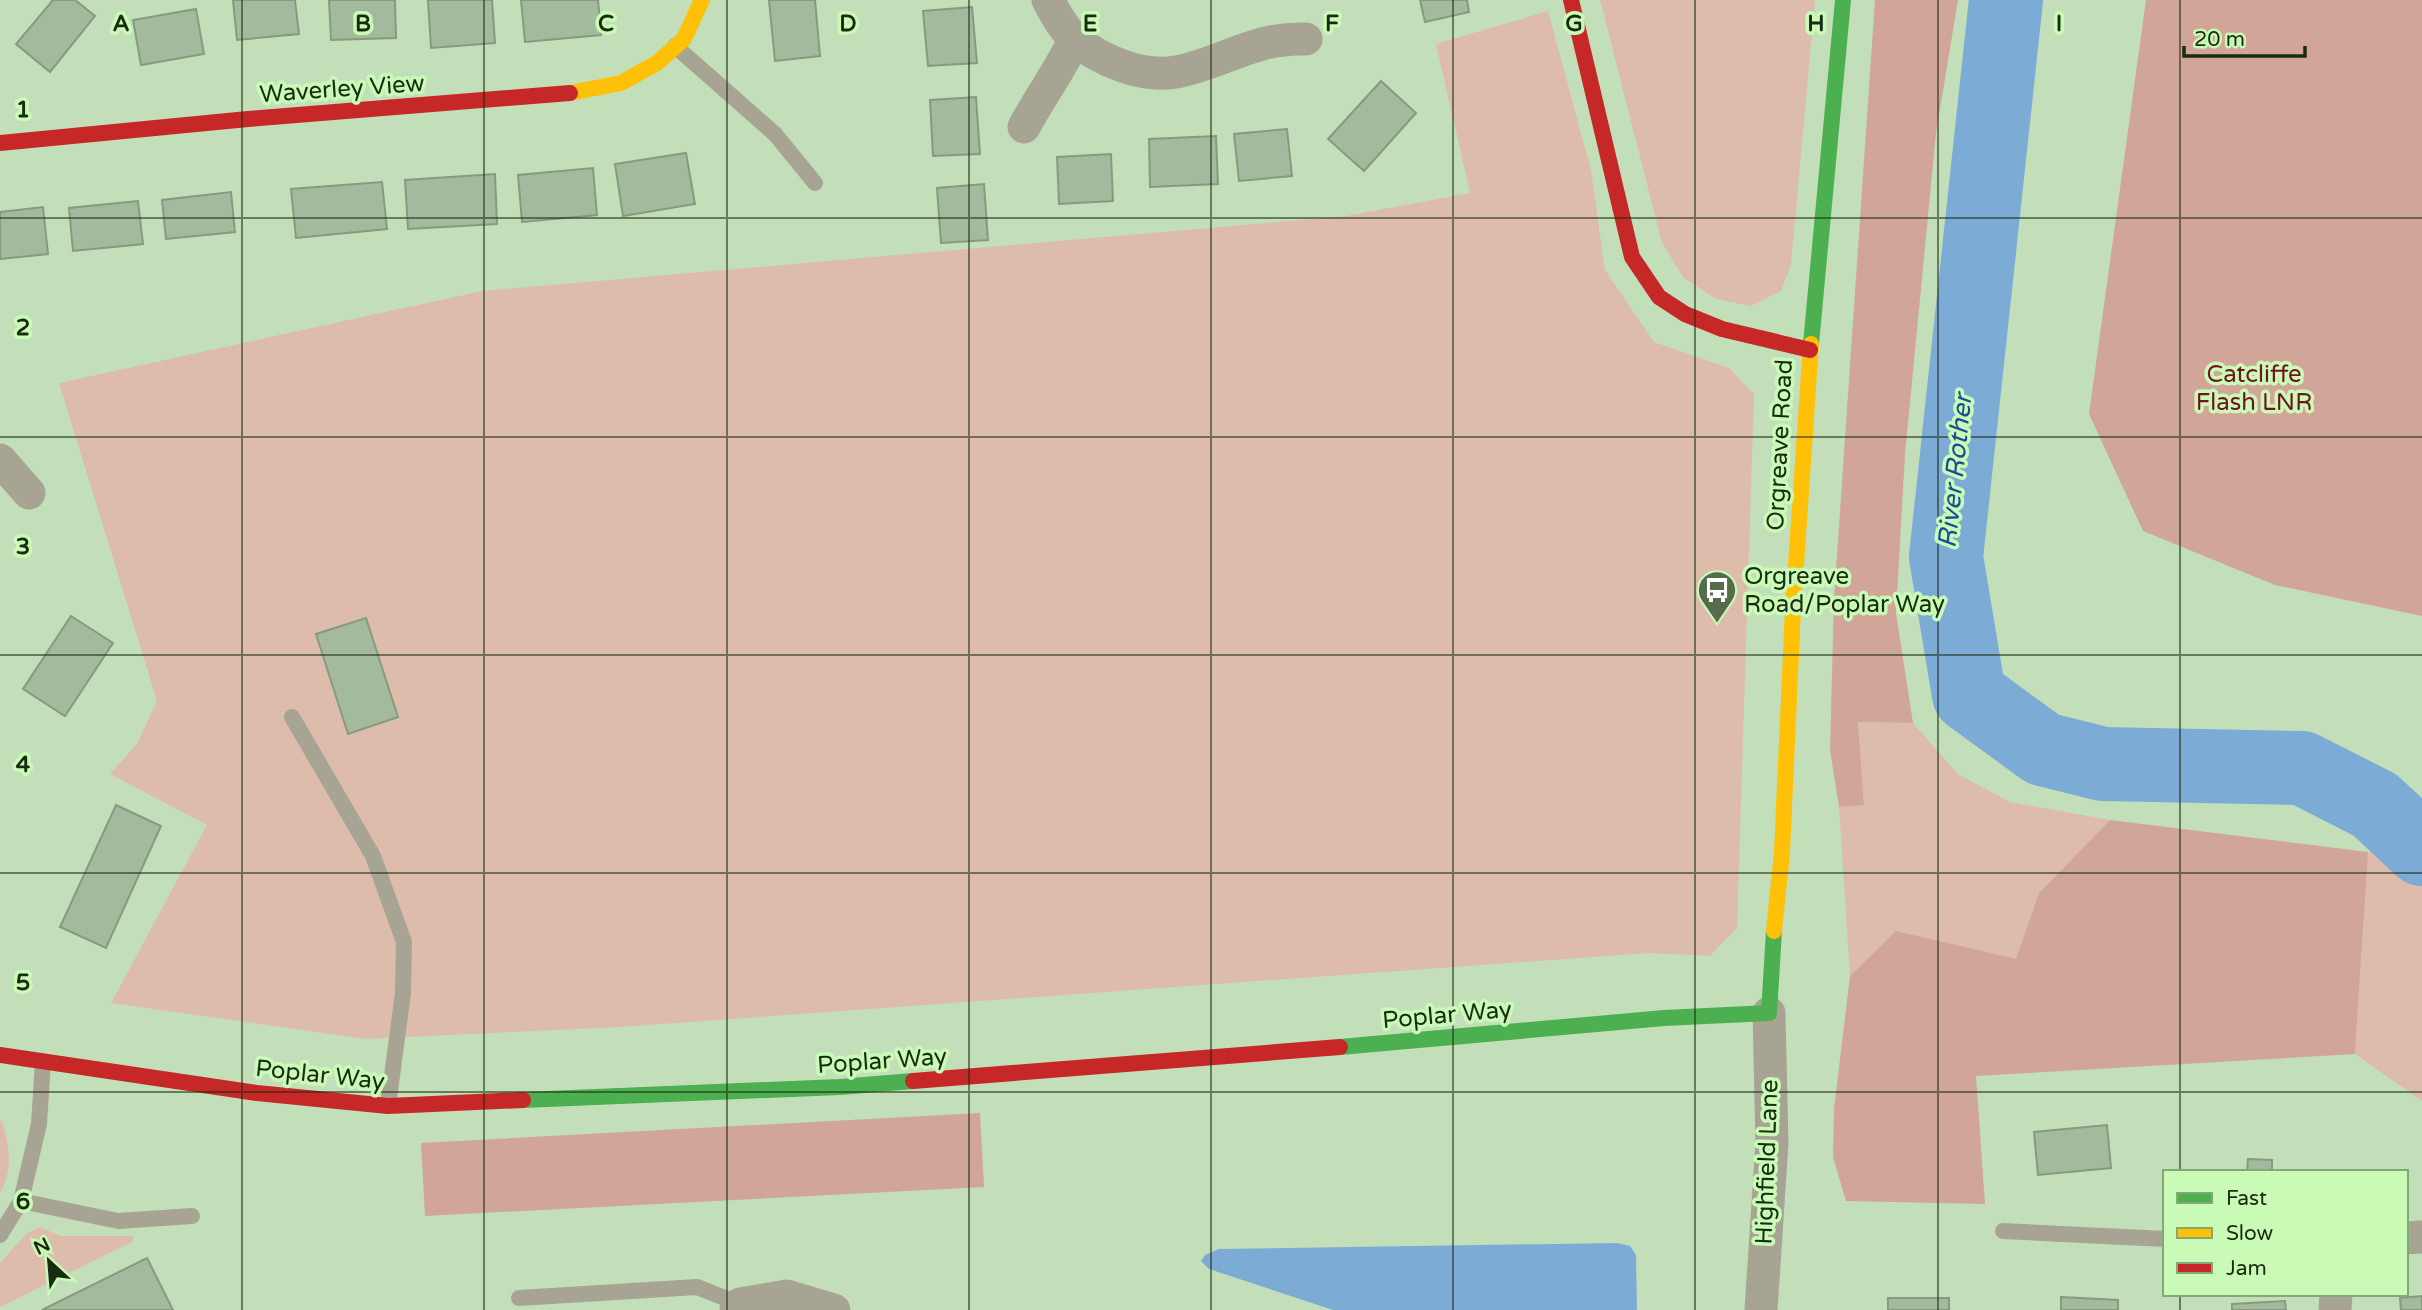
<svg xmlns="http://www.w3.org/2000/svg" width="2422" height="1310" font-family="'Varela Round',sans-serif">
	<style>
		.green { fill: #debcac }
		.forest { fill: #d1a597 }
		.water { fill: #7cabd6 }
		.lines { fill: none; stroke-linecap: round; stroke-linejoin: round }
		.river { stroke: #7cabd6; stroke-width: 74 }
		.building { fill: #a4ba9c; stroke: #869b7e; stroke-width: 2 }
		.lane { stroke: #a8a494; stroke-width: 16 }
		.street { stroke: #a8a494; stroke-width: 33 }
		.fast { stroke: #4caf50; stroke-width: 16 }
		.slow { stroke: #ffc107; stroke-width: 16 }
		.jam { stroke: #c62828; stroke-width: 16 }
		.grid { fill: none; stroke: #192c11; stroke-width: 2; stroke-opacity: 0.55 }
		.labels { text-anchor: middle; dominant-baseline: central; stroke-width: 7; stroke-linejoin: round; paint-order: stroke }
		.street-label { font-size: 24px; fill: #192c11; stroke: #c9fbb7 }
		.park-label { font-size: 24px; fill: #721223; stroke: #c9fbb7 }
		.poi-label { font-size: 24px; fill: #192c11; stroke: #c9fbb7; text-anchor: start }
		.water-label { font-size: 26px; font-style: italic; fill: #1b4e95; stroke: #c9fbb7 }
		.grid-label { font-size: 23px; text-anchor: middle; font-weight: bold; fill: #192c11; stroke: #c9fbb7; stroke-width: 7; stroke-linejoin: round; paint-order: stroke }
	</style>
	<rect width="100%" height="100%" fill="#c3dfb9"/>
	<path class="green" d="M1600,0H1815L1791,265L1781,291L1751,306L1716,299L1683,277L1662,243Z
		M1548,11L1591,170L1605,270L1654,342L1729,368L1754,394L1737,928L1710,956L1648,953L620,1027L365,1039L111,1003L207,825L110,774L137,744L157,701L59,383L482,291L1346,216L1470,193L1436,44Z
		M1858,722L1913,723L1958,774L2010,802L2110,820L2039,893L2016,960L1896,931L1850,976L1839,807L1864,805Z
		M2368,852L2414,860L2422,876V1101L2355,1054Z
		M0,1121H2C10,1148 13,1168 0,1194Z
		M40,1227L61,1236H134L132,1242L0,1307V1263L26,1234Z"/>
	<path class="forest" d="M1875,0H1958L1936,133L1905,454L1896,613L1913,723L1858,722L1864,805L1839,807L1830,750L1834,599Z
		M2146,0H2422V616L2275,585L2143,531L2089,414Z
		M2110,820L2368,852L2355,1054L1976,1076L1985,1204L1846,1201L1833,1157L1834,1109L1850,976L1896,931L2016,959L2039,893Z
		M980,1113L984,1187L425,1216L421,1143Z"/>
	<path class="water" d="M1617,1243L1630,1246L1636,1255L1637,1310H1333L1209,1269L1201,1261L1205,1255L1219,1249Z"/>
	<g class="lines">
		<path class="river" d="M2006,0L1946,557L1969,695L2043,749L2103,764L2302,768L2375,805L2422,849"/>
	</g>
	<path class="building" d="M53,0H75L95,16L50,72L16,44Z
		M233,0H295L299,34L237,40Z
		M329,0H395L396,38L331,40Z
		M428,0H492L495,43L431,48Z
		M521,0H598L601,35L525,42Z
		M769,0H815L820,56L775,61Z
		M1420,0H1467L1469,12L1425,22Z
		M972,7L977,63L928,66L923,11Z
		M196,9L204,54L141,65L133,20Z
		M1381,81L1416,113L1364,171L1328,139Z
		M976,97L980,154L933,156L930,100Z
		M1287,129L1292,176L1239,181L1234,134Z
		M1216,136L1218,184L1150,187L1149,139Z
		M686,153L695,204L623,216L615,164Z
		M1111,154L1113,201L1059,204L1057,157Z
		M593,168L597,215L522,222L518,175Z
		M495,174L497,224L408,229L405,180Z
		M382,182L387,229L296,238L291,189Z
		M984,184L988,240L941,243L937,188Z
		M231,192L235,232L166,239L162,200Z
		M138,201L143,244L73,251L69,208Z
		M43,207L48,254L0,259V212Z
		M71,616L113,643L65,716L23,689Z
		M366,618L398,717L348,734L316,634Z
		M116,805L161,826L106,948L60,927Z
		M2107,1125L2111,1168L2038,1175L2034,1132Z
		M2248,1159L2272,1160V1172H2247Z
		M147,1258L173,1310H42Z
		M2422,1296V1310H2401L2400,1298Z
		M2061,1297L2118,1300V1310H2061Z
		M1888,1298H1949V1310H1888Z
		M2285,1301L2286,1310H2232V1304Z"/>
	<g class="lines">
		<path class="lane" d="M675,46L775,134L815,183
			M292,717L373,856L404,942L403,993L388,1106
			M21,1201L118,1221L192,1216
			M2003,1231L2165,1239
			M0,1235L21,1201L39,1124L43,1062
			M519,1298L697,1287L740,1304"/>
		<path class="street" d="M1048,0C1055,13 1064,30 1076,40C1101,61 1143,78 1176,72C1223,63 1254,37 1306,39
			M1024,127C1040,97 1060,70 1075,39
			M0,460L29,493
			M2406,1238L2422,1237
			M736,1310L740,1304L787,1296L834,1310
			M1761,1310L1772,1143L1769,1013
			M2335,1310L2336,1294"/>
		<path class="fast" d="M1811,344L1843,0
			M1340,1047L1664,1018L1769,1013L1774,931
			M523,1100L840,1087L913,1081"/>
		<path class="slow" d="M570,93L621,83L657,63L684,39L702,0
			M1774,931L1782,852L1793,609L1811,344"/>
		<path class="jam" d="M1571,0L1632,257L1659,297L1685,314L1722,329L1810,350
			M0,143L248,119L570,93
			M0,1055L257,1093L388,1106L523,1100
			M913,1081L1340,1047"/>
	</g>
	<path class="grid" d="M242,0V1310M484,0V1310M727,0V1310M969,0V1310M1211,0V1310M1453,0V1310M1695,0V1310M1938,0V1310M2180,0V1172M0,218H2422M0,437H2422M0,655H2422M0,873H2422M0,1092H2422M2180,1294V1310"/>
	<defs>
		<g id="bus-pin" transform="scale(2.0125)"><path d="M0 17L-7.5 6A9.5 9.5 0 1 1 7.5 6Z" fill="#546b4c" stroke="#c9fbb7"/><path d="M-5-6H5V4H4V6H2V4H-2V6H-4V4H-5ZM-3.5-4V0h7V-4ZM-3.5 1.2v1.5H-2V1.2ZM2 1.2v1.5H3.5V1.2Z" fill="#fff"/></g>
	</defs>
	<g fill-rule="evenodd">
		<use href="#bus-pin" x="1717" y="590"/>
	</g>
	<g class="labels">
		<g class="street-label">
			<text transform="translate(342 89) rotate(-4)">Waverley View</text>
			<text transform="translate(1780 445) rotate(-87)">Orgreave Road</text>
			<text transform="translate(1447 1015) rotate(-5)">Poplar Way</text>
			<text transform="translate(882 1061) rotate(-4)">Poplar Way</text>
			<text transform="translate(320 1075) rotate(6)">Poplar Way</text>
			<text transform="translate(1767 1162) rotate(-88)">Highfield Lane</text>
		</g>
		<g class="park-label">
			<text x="2254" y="374">Catcliffe<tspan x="2254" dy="28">Flash LNR</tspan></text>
		</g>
		<g class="poi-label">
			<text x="1744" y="576">Orgreave<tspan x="1744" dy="28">Road/Poplar Way</tspan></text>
		</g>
		<g class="water-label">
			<text transform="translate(1955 471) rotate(-84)">River Rother</text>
		</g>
	</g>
	<g class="grid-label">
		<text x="121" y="31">A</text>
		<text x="363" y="31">B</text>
		<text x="606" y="31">C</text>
		<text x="848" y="31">D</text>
		<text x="1090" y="31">E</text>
		<text x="1332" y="31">F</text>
		<text x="1574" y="31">G</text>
		<text x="1816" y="31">H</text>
		<text x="2059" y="31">I</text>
		<text x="23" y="117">1</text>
		<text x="23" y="335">2</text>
		<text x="23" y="554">3</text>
		<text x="23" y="772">4</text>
		<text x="23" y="990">5</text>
		<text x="23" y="1209">6</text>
	</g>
	<rect x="2163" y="1170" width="245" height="126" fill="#c9fbb7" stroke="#83a875" stroke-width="2"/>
	<rect x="2177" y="1193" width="35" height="10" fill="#4caf50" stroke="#83a875" stroke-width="2"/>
	<text x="2226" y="1205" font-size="21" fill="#192c11">Fast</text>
	<rect x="2177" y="1228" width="35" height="10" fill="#ffc107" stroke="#83a875" stroke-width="2"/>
	<text x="2226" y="1240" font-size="21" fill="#192c11">Slow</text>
	<rect x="2177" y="1263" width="35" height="10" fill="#c62828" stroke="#83a875" stroke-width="2"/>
	<text x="2226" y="1275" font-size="21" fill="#192c11">Jam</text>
	<g transform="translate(49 1261) rotate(334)" stroke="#c9fbb7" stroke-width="5" paint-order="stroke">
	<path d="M0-5L12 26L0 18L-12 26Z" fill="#192c11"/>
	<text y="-10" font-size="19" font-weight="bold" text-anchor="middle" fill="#192c11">N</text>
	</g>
	<path d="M2184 46v10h121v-10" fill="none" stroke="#192c11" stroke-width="3.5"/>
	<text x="2194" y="46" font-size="21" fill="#192c11" stroke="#c9fbb7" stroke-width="5" paint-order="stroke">20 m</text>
</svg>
